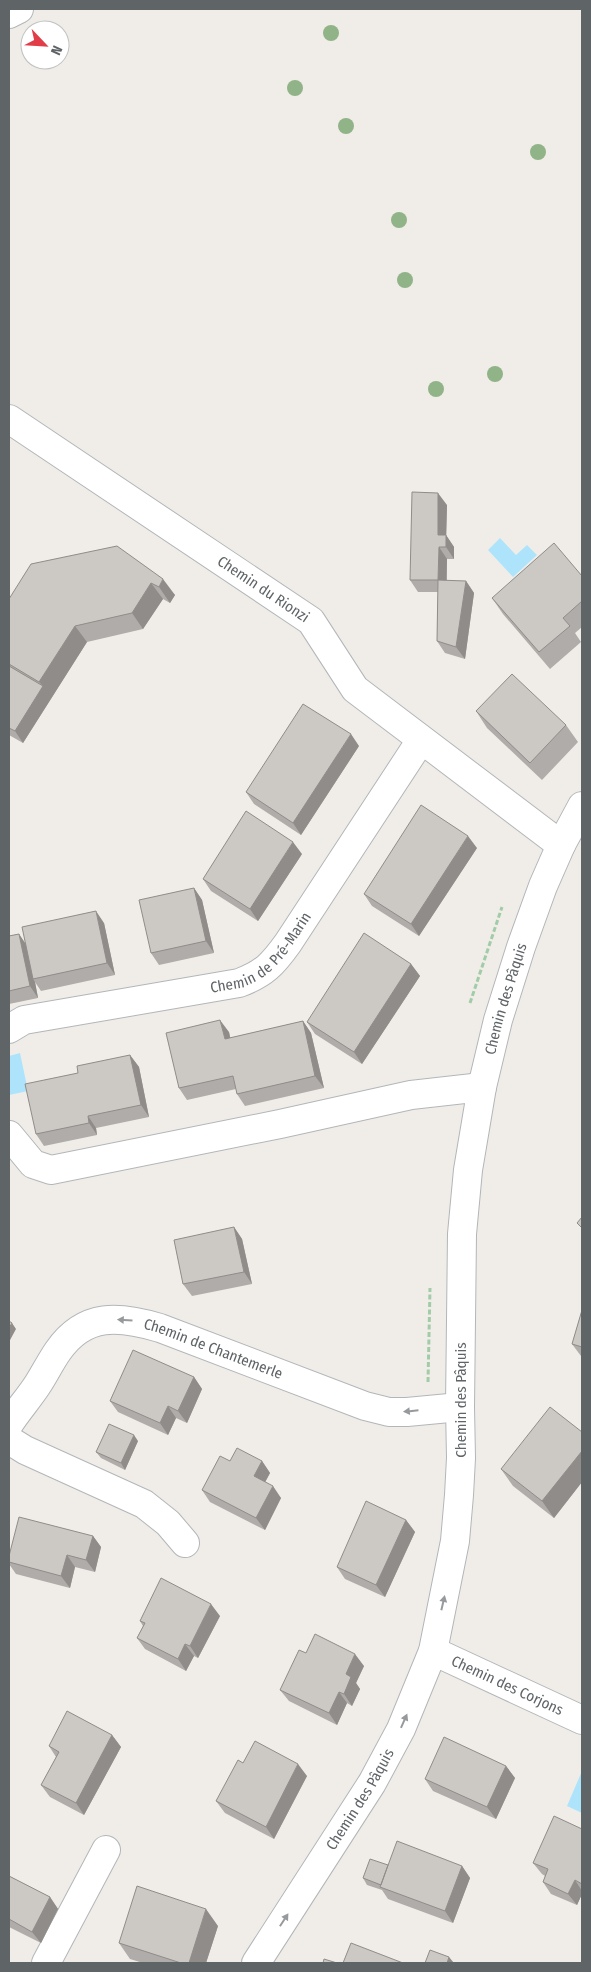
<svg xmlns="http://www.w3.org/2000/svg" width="591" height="1972" font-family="'Fira Sans Condensed',sans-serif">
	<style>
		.water { fill: #ade4fb }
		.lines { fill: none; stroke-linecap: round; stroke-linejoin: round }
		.minor-casing { stroke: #b3b6b9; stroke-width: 30 }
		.path { stroke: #a2cca8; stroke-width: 3; stroke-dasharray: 5 2.5; stroke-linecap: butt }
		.minor { stroke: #fff; stroke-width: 28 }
		.tree { fill: #90b388 }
		.wall { fill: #afaca9 }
		.shaded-wall { fill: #8f8c89 }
		.building { fill: #ccc8c4; stroke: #8f8c89 }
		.oneway { fill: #979a9c }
		.labels { text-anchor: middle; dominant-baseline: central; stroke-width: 4; stroke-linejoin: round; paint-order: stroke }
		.street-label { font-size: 15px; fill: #5f6467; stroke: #fff }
	</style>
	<rect width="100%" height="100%" fill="#f0ede8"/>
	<path class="water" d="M500,538L516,555L527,545L537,555L513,577L488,550Z
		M20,1053L28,1091L9,1095V1056Z
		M582,1771V1813L567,1806Z"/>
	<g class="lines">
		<g class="minor-casing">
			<g id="minor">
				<path d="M9,14L19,9"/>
				<path id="s1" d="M9,419L311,621L355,689L561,845"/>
				<path id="s2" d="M9,1029L24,1020L239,983C264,974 273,964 288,943L421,740"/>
				<path d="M9,1135L33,1164L51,1170L280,1124L411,1095L482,1087"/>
				<path id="s3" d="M9,1424C18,1410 29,1398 38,1384C45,1373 51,1361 58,1351C85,1312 120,1316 160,1328L365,1406L389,1412H407L460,1407"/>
				<path d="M9,1440L25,1450L144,1504L168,1523L185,1543"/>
				<path id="s4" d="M433,1651L582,1720"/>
				<path d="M46,1963L106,1850"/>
				<path id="s5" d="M256,1963L372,1783L401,1729L433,1651L455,1541L459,1495L461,1458L460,1407L462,1234L468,1170L482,1087L498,1020L521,947L543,886L561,845L582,806"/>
			</g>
		</g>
		<path class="path" d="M470,1003L502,907
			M428,1382L430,1288"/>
		<use href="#minor" class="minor"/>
	</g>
	<g class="tree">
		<circle cx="331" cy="33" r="8"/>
		<circle cx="295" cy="88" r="8"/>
		<circle cx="346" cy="126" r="8"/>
		<circle cx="538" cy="152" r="8"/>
		<circle cx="399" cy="220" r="8"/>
		<circle cx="405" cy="280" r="8"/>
		<circle cx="495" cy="374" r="8"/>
		<circle cx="436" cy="389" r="8"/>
	</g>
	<path class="wall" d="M447,505L446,535L454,547V559H447V581H466L474,593L465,659L445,653L437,641L438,592H418L410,580Z
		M117,546L175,595L170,603L163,599L143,629L87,642L23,743L9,735V599Z
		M582,576V627L575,633L581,642L550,669L503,614L492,598Z
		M476,711L566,725L578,742L542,780L487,728Z
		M359,746L301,835L254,804L246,792Z
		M477,848L419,936L372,906L364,894Z
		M302,854L258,921L211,891L203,879Z
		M194,888L202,900L214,953L159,965L151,953Z
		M104,923L115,975L41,991L35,982L38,998L9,1004V936L19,934L25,943Z
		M411,964L420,976L362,1064L315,1034L307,1022Z
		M303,1021L311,1033L324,1088L245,1106L237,1094L236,1089L187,1100L179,1088L229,1032L230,1038Z
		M130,1055L139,1067L149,1117L96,1128L97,1135L44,1146L36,1134L78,1073Z
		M234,1227L242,1239L252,1284L192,1296L183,1284Z
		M582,1310V1357L581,1356L572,1344Z
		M194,1377L202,1389L187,1423L176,1418L168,1435L118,1412L110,1401Z
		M582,1432V1482L554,1518L513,1486L501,1469Z
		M138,1441L125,1470L101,1458L96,1452Z
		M230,1461H262L270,1473L265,1482L281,1498L265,1530L210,1502L202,1490Z
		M406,1520L415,1532L385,1597L345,1579L337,1567Z
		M93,1536L101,1547L95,1572L75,1567L70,1588L16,1574L9,1564V1556Z
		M220,1616L198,1658L194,1656L186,1671L145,1649L137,1638L143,1626L140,1621Z
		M306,1653L364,1666L356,1683L360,1689L352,1706L347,1703L337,1725L289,1701L280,1690Z
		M112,1735L121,1747L84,1815L50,1797L41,1785L56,1757L49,1746Z
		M243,1763L307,1776L274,1839L225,1813L216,1801Z
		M506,1766L515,1778L496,1819L433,1791L425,1779Z
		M582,1829V1894L577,1905L551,1894L543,1882L545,1876L542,1874L533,1863Z
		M388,1865L462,1866L470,1878L453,1923L388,1899L382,1890L367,1885L363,1878Z
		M9,1876L50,1897L58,1909L41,1943L9,1927V1928Z
		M218,1926L206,1963H143L130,1959L119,1943Z"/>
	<path class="shaded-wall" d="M438,493L447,505L446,547L438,535Z
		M446,535L454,547V559L446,547Z
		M439,547L447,559L446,592L438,580Z
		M163,579L175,595L170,603L159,587Z
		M466,581L474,593L465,659L456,647Z
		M151,583L163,599L143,629L132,613Z
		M75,626L87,642L23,743L15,731L43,686L39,682Z
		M351,734L359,746L301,835L293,823Z
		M468,836L477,848L419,936L411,924Z
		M293,842L302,854L258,921L250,909Z
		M194,888L202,900L214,953L206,941Z
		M96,911L104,923L115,975L107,963Z
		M19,934L27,946L33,979L35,982L38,998L30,986Z
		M411,964L420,976L362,1064L354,1052Z
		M220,1020L229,1032L233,1051L225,1039Z
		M303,1021L311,1033L324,1088L315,1076Z
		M130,1055L139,1067L149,1117L141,1105Z
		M88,1116L96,1128L97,1135L89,1123Z
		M234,1227L242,1239L252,1284L244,1272Z
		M12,1323L16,1329L9,1342V1328Z
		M194,1377L202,1389L187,1423L178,1411Z
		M168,1406L176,1418L168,1435L160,1423Z
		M134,1435L138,1441L125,1470L121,1463Z
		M582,1451V1482L554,1518L542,1501Z
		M262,1461L270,1473L262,1488L254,1476Z
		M273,1486L281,1498L265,1530L256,1518Z
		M406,1520L415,1532L385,1597L376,1585Z
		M93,1536L101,1547L95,1572L86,1560Z
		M67,1555L75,1567L70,1588L61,1576Z
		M211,1604L220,1616L198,1658L190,1646Z
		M185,1644L194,1656L186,1671L178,1659Z
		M355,1654L364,1666L356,1683L360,1689L352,1706L344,1694L346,1674Z
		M339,1692L347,1703L337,1725L329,1713Z
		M112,1735L121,1747L84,1815L76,1803Z
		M298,1764L307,1776L274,1839L266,1827Z
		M506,1766L515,1778L496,1819L487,1807Z
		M462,1866L470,1878L453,1923L445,1911Z
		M575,1880L582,1891V1894L577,1905L568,1894Z
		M50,1897L58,1909L41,1943L32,1932Z
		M206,1909L218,1926L206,1963H189Z
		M449,1957L454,1963H447Z"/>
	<path class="building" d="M412,492L438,493V535H446V547H439L438,580H410Z
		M554,543L582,576V601L563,618L570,626L539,652L492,598Z
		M117,546L163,579L159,587L151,583L132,613L75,626L39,682L9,664V599L31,564Z
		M438,580L466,581L456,647L437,641Z
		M9,666L43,686L15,731L9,728Z
		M512,674L566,725L530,763L476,711Z
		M303,704L351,734L293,823L246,792Z
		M421,805L468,836L411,924L364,894Z
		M246,811L293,842L250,909L203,879Z
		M194,888L206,941L151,953L139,900Z
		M96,911L107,963L33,979L22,927Z
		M364,933L411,964L354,1052L307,1022Z
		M19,934L30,986L9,991V936Z
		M220,1020L225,1039L303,1021L315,1076L237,1094L233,1076L179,1088L166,1033Z
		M130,1055L141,1105L88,1116L89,1123L36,1134L25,1084L78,1073L77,1066Z
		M582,1217V1228L577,1223Z
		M234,1227L244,1272L183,1284L174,1240Z
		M582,1310V1347L572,1344Z
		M9,1321L12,1323L9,1328Z
		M133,1350L194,1377L178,1411L168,1406L160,1423L110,1401Z
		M550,1407L582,1432V1451L542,1501L501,1469Z
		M109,1424L134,1435L121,1463L96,1452Z
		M237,1448L262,1461L254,1476L273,1486L256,1518L202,1490L220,1456L230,1461Z
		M366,1501L406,1520L376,1585L337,1567Z
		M19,1517L93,1536L86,1560L67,1555L61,1576L9,1562V1556Z
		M161,1578L211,1604L190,1646L185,1644L178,1659L137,1638L145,1623L140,1621Z
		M315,1634L355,1654L346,1674L351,1677L344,1694L339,1692L329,1713L280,1690L299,1650L306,1653Z
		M67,1711L112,1735L76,1803L41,1785L59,1752L49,1746Z
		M444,1737L506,1766L487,1807L425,1779Z
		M255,1741L298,1764L266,1827L216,1801L238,1760L243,1763Z
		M554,1816L582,1829V1884L575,1880L568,1894L543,1882L548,1869L533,1863Z
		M397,1841L462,1866L445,1911L380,1887Z
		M370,1859L388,1865L381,1885L363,1878Z
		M9,1876L50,1897L32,1932L9,1919Z
		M137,1886L206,1909L189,1963H181L119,1943Z
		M351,1943L403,1963H343Z
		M430,1950L449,1957L447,1963H425Z
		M324,1959L337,1963H323Z"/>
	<defs><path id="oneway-solid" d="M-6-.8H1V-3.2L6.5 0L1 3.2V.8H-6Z" transform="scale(1.25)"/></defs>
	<g class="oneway">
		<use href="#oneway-solid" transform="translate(125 1320) rotate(-177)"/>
		<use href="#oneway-solid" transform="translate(411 1411) rotate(174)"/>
		<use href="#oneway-solid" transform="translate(443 1603) rotate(-77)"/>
		<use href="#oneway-solid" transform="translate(404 1721) rotate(-66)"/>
		<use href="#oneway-solid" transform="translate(284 1920) rotate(-57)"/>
	</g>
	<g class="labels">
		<g class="street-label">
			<text stroke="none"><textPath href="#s1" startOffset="306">Chemin du Rionzi</textPath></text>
			<text stroke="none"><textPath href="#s2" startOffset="271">Chemin de Pré-Marin</textPath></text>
			<text stroke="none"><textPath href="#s5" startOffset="1019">Chemin des Pâquis</textPath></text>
			<text stroke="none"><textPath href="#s3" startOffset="259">Chemin de Chantemerle</textPath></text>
			<text transform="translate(461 1400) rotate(-90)">Chemin des Pâquis</text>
			<text stroke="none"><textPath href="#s4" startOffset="82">Chemin des Corjons</textPath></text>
			<text stroke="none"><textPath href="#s5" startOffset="194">Chemin des Pâquis</textPath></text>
		</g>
	</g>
	<rect width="591" height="1972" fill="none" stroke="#5f6467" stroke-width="20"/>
	<g transform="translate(45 45) rotate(115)"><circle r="24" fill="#ffffff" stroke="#bfc1c2"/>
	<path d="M0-4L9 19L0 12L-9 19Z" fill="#e13d48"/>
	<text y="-8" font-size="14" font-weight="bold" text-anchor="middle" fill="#5f6467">N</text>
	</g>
</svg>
